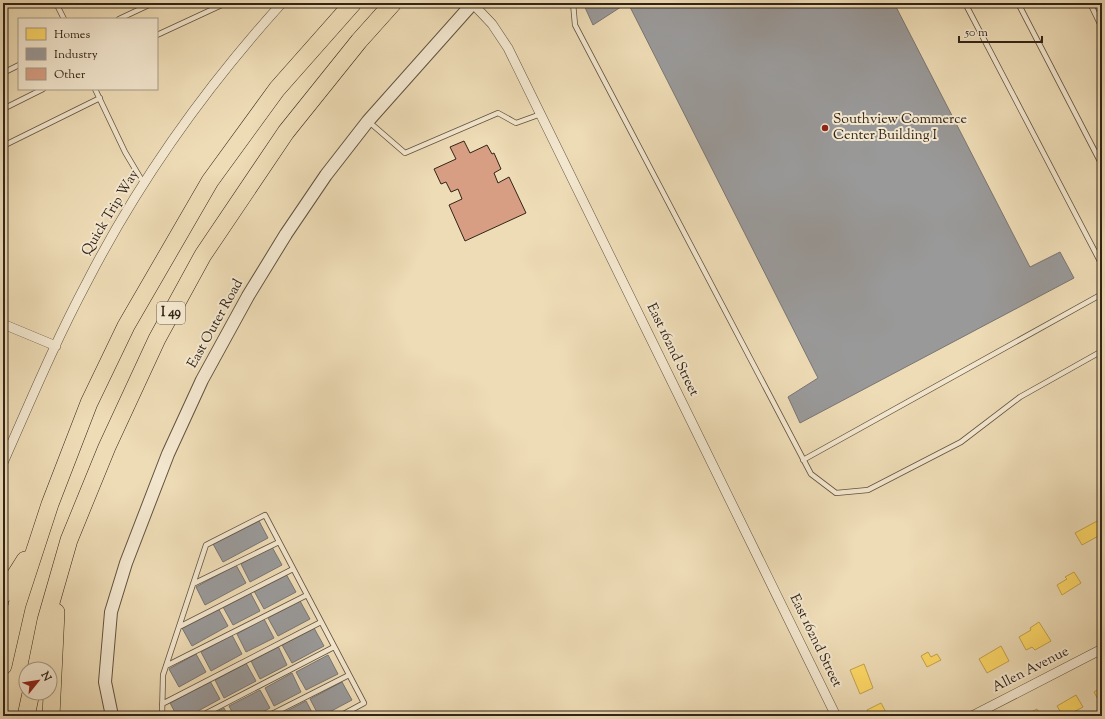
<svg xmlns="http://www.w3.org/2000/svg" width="1105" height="719" font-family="'Sorts Mill Goudy',serif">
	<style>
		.homes { fill: #ffd966; stroke: #c2a34e }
		.industry { fill: #999; stroke: #7a7672 }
		.building { fill: #d79e83; stroke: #322417 }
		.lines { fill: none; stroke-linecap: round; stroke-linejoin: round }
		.service-casing { stroke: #61523f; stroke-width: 6 }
		.minor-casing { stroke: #61523f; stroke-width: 10 }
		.tertiary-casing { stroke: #61523f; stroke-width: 14 }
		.motorway-casing { stroke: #322417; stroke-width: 18 }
		.service { stroke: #f4e8d0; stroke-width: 4.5 }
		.minor { stroke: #f4e8d0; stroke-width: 9 }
		.tertiary { stroke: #f4e8d0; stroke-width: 12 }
		.motorway { stroke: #eedcb6; stroke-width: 17 }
		.poi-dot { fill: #8f2418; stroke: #f4e8d0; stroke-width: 1.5 }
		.labels { text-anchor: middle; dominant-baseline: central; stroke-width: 4; stroke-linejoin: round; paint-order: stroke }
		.shield { fill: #f4e8d0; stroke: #6c5f4e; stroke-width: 1 }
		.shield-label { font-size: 13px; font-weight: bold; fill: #322417 }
		.poi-label { font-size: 14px; fill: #322417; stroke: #f4e8d0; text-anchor: start }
		.street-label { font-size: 14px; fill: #322417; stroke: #f4e8d0 }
	</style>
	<rect width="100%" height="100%" fill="#eedcb6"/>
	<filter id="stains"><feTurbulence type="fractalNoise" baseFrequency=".005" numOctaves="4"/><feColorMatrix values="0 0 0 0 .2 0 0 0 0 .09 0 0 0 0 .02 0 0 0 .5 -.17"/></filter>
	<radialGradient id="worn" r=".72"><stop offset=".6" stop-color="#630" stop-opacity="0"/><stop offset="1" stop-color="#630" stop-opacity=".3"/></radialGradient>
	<path class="homes" d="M1099,520L1102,525V534L1082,545L1075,533Z
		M1074,572L1081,583L1062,595L1057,585L1067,579L1065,577Z
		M1039,622L1051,641L1035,650L1032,647L1026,650L1019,637L1031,630L1030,628Z
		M1001,646L1009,661L987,673L979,659Z
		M928,652L931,657L937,654L941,660L927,667L921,656Z
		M864,664L873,688L860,694L850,670Z
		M1102,687V705H1101L1094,692Z
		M1076,695L1083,707L1066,716H1063L1057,706Z
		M881,703L888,716H870L867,710Z
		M1037,709L1041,716H1023Z"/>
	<path class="industry" d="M583,3H627L593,25Z
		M628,3H894L1030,267L1060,252L1074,278L800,423L788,397L818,378Z
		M258,519L268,538L223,562L213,544Z
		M272,547L282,565L250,582L241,564Z
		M236,565L246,583L205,605L196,587Z
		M286,574L296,592L264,609L254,591Z
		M250,592L260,611L233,625L223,607Z
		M300,601L310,619L278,636L268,618Z
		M218,608L228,626L192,646L182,628Z
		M264,619L274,638L246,652L237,634Z
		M314,628L324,646L292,663L282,645Z
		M232,635L242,654L211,671L201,652Z
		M278,646L287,665L260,679L251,661Z
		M196,654L206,672L179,687L169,669Z
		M328,655L338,674L306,690L296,672Z
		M246,663L256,681L224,698L215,680Z
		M292,673L301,692L274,706L265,688Z
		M210,681L220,699L189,716H177L170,703Z
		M342,682L352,700L322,716H319L310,699Z
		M260,690L270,708L255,716H234L229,706Z
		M306,701L314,716H279V715Z
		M224,708L228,716H210Z"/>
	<path class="building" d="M464,141L470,153L487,145L492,154L494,153L501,169L494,173L498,183L509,177L526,213L465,241L449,205L462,199L458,189L451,192L446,182L441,184L434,169L456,159L450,147Z"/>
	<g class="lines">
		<g class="service-casing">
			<path id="service" d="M56,3L64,19
				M573,3L575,25L811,474L836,493L868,490L961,442L1020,397L1102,351
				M965,3L1102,265
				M1018,3L1102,165
				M1090,3L1102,28
				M119,19L153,3
				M157,35L226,3
				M3,73L19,65
				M95,89L125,152L144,184
				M3,109L43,89
				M368,121L405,153L498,113L516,123L541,114
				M3,146L100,98
				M803,460L1102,294
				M193,584L279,542
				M179,627L293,569
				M166,666L307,595
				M162,704L321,622
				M162,716L163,675L206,545L265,515L364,703L340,716
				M201,716L334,647
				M268,716L349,675"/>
		</g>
		<g class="minor-casing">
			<path id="minor" d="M473,4L492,24L508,48L836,716
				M3,324L56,346
				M3,463C30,402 56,340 87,282C139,181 206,87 282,3
				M972,716L1102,649"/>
		</g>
		<g class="tertiary-casing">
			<path id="tertiary" d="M112,716L105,682L111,612L126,563L168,454L202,380L248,296L286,234L326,175L368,121L473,3"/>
		</g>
		<g class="motorway-casing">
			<path id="motorway" d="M3,595L25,560
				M3,666L17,605L50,504L89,403L126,326L210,181L277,89L353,3
				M36,669L46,620L69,540L107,447L157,339L203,255L286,132L359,41L393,3
				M26,716L31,693
				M51,716L56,612"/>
		</g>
		<use href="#service" class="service"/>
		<use href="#minor" class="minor"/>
		<use href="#tertiary" class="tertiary"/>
		<use href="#motorway" class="motorway"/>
	</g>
	<circle class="poi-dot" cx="825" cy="128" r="4"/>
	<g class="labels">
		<rect class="shield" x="157" y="302" width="28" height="22" rx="3"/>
		<g class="shield-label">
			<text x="171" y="313">I 49</text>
		</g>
		<g class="poi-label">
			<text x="833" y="120">Southview Commerce<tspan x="833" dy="16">Center Building I</tspan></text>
		</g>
		<g class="street-label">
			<text transform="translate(111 213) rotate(-59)">Quick Trip Way</text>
			<text transform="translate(216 324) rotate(-61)">East Outer Road</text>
			<text transform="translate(672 350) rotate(64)">East 162nd Street</text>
			<text transform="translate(815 641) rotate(64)">East 162nd Street</text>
			<text transform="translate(1031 670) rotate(-27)">Allen Avenue</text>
		</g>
	</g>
	<rect width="1105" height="719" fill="none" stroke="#eedcb6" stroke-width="16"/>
	<rect x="4" y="4" width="1097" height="711" fill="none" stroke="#322417" stroke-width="2"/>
	<rect x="8" y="8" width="1089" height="703" fill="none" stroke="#322417"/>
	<rect x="18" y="18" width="140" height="72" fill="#f4e8d0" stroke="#a69a86"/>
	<rect x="26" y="28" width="20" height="12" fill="#ffd966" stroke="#a69a86"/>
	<text x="54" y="38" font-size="12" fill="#322417">Homes</text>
	<rect x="26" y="48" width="20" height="12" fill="#999999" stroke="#a69a86"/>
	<text x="54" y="58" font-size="12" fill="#322417">Industry</text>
	<rect x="26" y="68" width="20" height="12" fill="#d79e83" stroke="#a69a86"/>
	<text x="54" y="78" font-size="12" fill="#322417">Other</text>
	<g transform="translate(38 681) rotate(60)"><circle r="19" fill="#f4e8d0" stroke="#a69a86"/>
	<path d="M0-3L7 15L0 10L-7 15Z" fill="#8f2418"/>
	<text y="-6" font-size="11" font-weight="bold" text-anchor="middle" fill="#322417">N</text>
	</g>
	<path d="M959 36v6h83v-6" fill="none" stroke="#322417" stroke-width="2"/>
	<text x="965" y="36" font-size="12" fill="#322417" stroke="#f4e8d0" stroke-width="3" paint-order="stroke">50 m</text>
	<rect width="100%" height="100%" filter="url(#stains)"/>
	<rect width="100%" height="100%" fill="url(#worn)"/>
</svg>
